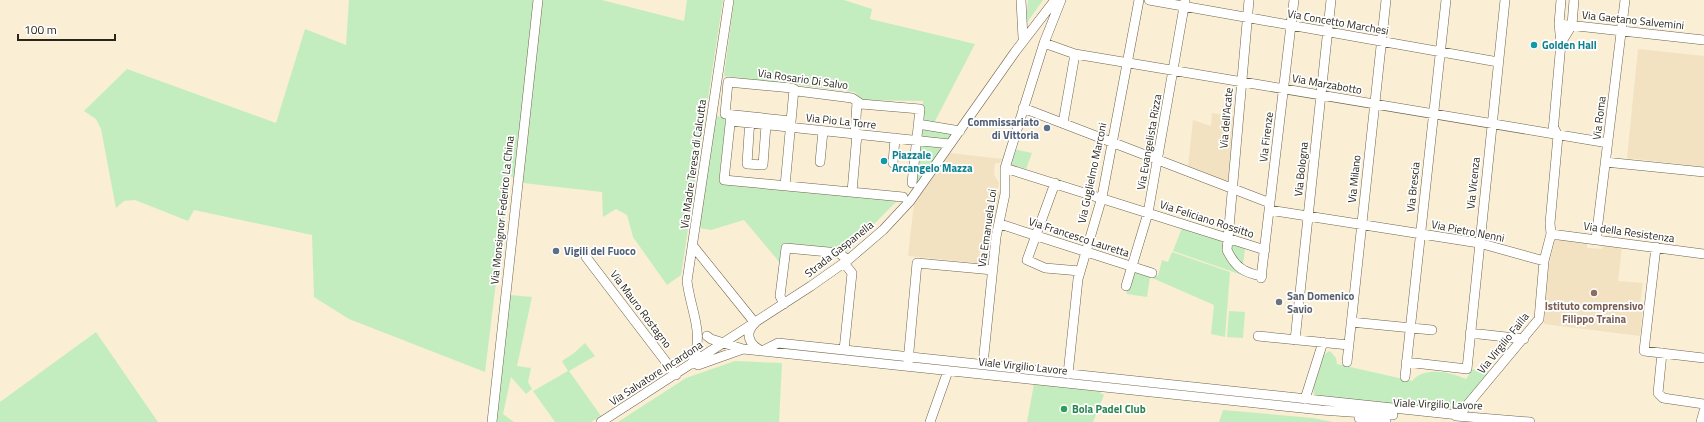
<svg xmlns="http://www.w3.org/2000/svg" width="1704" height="422" font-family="'Titillium Web',sans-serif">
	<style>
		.built { fill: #f2e2c1 }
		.green { fill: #c4edbf }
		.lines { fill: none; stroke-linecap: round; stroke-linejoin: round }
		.minor-casing { stroke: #6e644d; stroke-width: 10 }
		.minor { stroke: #fff; stroke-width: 9 }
		.culture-dot { fill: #0f9aa8; stroke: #fff; stroke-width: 1.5 }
		.service-dot { fill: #5c6f8a; stroke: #fff; stroke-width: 1.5 }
		.education-dot { fill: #8d6e63; stroke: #fff; stroke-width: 1.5 }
		.worship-dot { fill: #6b7280; stroke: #fff; stroke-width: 1.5 }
		.leisure-dot { fill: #2e9e5b; stroke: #fff; stroke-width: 1.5 }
		.labels { text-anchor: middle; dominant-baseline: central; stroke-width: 3.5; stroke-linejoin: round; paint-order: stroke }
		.street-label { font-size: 11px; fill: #2a261c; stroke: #fff }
		.culture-label { font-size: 11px; font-weight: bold; fill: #0d838f; stroke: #fff; text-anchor: start }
		.service-label { font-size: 11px; font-weight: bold; fill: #4e5e75; stroke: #fff; text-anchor: end }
		.worship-label { font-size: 11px; font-weight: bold; fill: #5b616d; stroke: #fff; text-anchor: start }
		.education-label { font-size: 11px; font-weight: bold; fill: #785e54; stroke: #fff }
		.leisure-label { font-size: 11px; font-weight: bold; fill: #27864d; stroke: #fff; text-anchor: start }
	</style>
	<rect width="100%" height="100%" fill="#faeed4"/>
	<path class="built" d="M1638,49L1704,56V167L1627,158Z
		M1212,113L1235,117L1229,184L1188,167L1193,120L1211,126Z
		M949,153L1003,159L999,163H995L994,175L999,183L997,191L1001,192L994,230L990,241L980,251L979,259L983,264L908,256L914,203Z
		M1555,239L1587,243V248L1602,249L1603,245L1622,248L1618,281L1643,283L1640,304H1643L1640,336L1544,324L1549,265Z"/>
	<path class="green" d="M349,0H602L684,21L687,0H723L681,275L667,285L633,237L627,215L616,209L603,217L602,192L523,183L509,175L485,372L349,319L314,297L312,235L194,210L188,221L135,200L124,201L116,208L101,129L96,119L84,111L127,69L276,123L305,29L346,45Z
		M734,0H844L872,9L870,19L975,44L934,123L922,121L923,101L860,100L855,92L724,76Z
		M1028,0H1043L1026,24Z
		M716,116L726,118L719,182L899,199L845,253L785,244L781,264L744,220L711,230L699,228Z
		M919,125L957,131L911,195Z
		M1014,149L1032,153L1026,169L1010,164Z
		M1182,228L1220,240L1245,276L1173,251Z
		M1230,243L1245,248L1243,266L1233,257Z
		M1172,252L1230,272L1225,337L1211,334L1214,305L1150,277L1147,297L1127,294L1125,288L1132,268L1158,276L1162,260L1168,262Z
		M510,295L532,297L517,366L531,368L528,382L532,389L526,394L511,377L503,414L514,422H495Z
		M1229,311L1245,312L1243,338L1227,337Z
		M96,332L158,422H0V402Z
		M585,343L595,356L569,371L601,416L591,422H555L533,391L568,371L562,361L574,353Z
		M1330,351L1336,358L1337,364L1412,381C1424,366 1450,372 1466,379L1469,375L1471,369L1491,372L1458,410L1453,411L1314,395C1312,383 1318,355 1330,351Z
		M735,361L782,363L779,422H618L686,378Z
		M1034,384L1100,391V393L1104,395L1093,422H1027Z
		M1223,410L1313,418L1333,422H1219Z"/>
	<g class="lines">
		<g class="minor-casing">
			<path id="minor" d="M1021,0L1023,38
				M1149,0L1498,62
				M1249,0L1227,250C1235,267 1244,273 1262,276
				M1559,24L1704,40
				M1044,43L1075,54L1608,143
				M1561,43L1572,25L1574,0
				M1023,108L1270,203
				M731,115L724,180L903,197
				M750,118L747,164L763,165L766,125
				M730,121L950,144
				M791,121L725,114L728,82L792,88L797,91L852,98L861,104L920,109L912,183
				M1063,123L1075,54
				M918,124L960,131
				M1553,132L1561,43L1559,24L1561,0
				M855,134L857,102
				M820,162L823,131
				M1605,162L1704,172
				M893,163L895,138
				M1005,168L1265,250
				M1055,183L1027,260L1045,268L1080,271
				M785,186L794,89
				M852,192L857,134
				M1269,210L1479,243L1544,261
				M1000,224L1152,273
				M1551,234L1704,254
				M1596,239L1625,0
				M693,246L755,323C744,333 749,345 762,351L778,343L1459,415L1539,319L1544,261L1551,234L1550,223L1558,136L1553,126
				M1656,247L1644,351L1704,358
				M586,257L676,375
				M844,263L852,273L844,350
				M1261,278L1294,0
				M1126,286L1148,213L1185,1
				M784,304L780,296L786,248L839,253L848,260
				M1351,322L1432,330
				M1470,333L1524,339
				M707,336L711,339L743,349L1321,410L1393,415
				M1258,336L1349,345
				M1295,340L1331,0
				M1662,353L1658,393L1663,398L1704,404
				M908,362L917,263L993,270
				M1347,362L1386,0
				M1406,362L1467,369L1505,0
				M692,364C705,332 691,313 687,281L729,0
				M983,364L996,237L1005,194V168L1044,43L1061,0
				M698,365L743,349
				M1068,374L1078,279L1102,197L1139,0
				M1405,377L1446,0
				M1305,399L1323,342
				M1456,416L1530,422
				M1359,418L1386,422
				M492,422L538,0
				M601,422L811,286L848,260L883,230L910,201L1015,52L1055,0
				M930,422L948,371
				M1701,422L1704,411"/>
		</g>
		<use href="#minor" class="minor"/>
	</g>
	<g class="culture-dot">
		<circle cx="1534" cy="45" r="4"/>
		<circle cx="884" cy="161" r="4"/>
	</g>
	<g class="service-dot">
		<circle cx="1047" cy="128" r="4"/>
		<circle cx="556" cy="251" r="4"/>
	</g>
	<circle class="education-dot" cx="1594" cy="293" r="4"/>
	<circle class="worship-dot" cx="1279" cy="302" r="4"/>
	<circle class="leisure-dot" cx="1064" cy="409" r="4"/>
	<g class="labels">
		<g class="street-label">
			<text transform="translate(1633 20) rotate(6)">Via Gaetano Salvemini</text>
			<text transform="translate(1338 22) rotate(10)">Via Concetto Marchesi</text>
			<text transform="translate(803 79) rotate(8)">Via Rosario Di Salvo</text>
			<text transform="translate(1327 84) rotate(10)">Via Marzabotto</text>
			<text transform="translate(1226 118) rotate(-85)">Via dell'Acate</text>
			<text transform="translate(1599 118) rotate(-83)">Via Roma</text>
			<text transform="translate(841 121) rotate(6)">Via Pio La Torre</text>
			<text transform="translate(1266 137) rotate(-83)">Via Firenze</text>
			<text transform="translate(1149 142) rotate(-80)">Via Evangelista Rizza</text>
			<text transform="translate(693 164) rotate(-82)">Via Madre Teresa di Calcutta</text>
			<text transform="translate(1301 169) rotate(-84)">Via Bologna</text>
			<text transform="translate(1092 173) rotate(-78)">Via Guglielmo Marconi</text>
			<text transform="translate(1354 179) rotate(-84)">Via Milano</text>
			<text transform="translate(1473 183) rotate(-84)">Via Vicenza</text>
			<text transform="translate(1413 187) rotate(-84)">Via Brescia</text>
			<text transform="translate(502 210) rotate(-84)">Via Monsignor Federico La China</text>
			<text transform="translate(1207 219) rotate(18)">Via Feliciano Rossitto</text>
			<text transform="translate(987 228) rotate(-82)">Via Emanuela Loi</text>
			<text transform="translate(1468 231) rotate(11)">Via Pietro Nenni</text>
			<text transform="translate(1629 232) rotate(8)">Via della Resistenza</text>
			<text transform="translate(1079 237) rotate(18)">Via Francesco Lauretta</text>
			<text transform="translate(839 249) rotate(-38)">Strada Gaspanella</text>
			<text transform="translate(641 309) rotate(53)">Via Mauro Rostagno</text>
			<text transform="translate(1503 343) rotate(-51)">Via Virgilio Failla</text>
			<text transform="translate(1023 366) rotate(6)">Viale Virgilio Lavore</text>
			<text transform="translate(656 373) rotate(-33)">Via Salvatore Incardona</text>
			<text transform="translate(1438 404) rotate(2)">Viale Virgilio Lavore</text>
		</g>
		<g class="culture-label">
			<text x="1542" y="45">Golden Hall</text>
			<text x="892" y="155">Piazzale<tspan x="892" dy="13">Arcangelo Mazza</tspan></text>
		</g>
		<g class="service-label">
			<text x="1039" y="122">Commissariato<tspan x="1039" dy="13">di Vittoria</tspan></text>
			<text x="564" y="251" text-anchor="start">Vigili del Fuoco</text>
		</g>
		<g class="worship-label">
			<text x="1287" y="296">San Domenico<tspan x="1287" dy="13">Savio</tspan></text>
		</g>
		<g class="education-label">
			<text x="1594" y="306">Istituto comprensivo<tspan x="1594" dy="13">Filippo Traina</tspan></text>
		</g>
		<g class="leisure-label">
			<text x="1072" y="409">Bola Padel Club</text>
		</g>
	</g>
	<path d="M18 34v6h97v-6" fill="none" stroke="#2a261c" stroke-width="2"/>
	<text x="24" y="34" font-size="12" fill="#2a261c" stroke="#ffffff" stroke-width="3" paint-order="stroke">100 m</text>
</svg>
